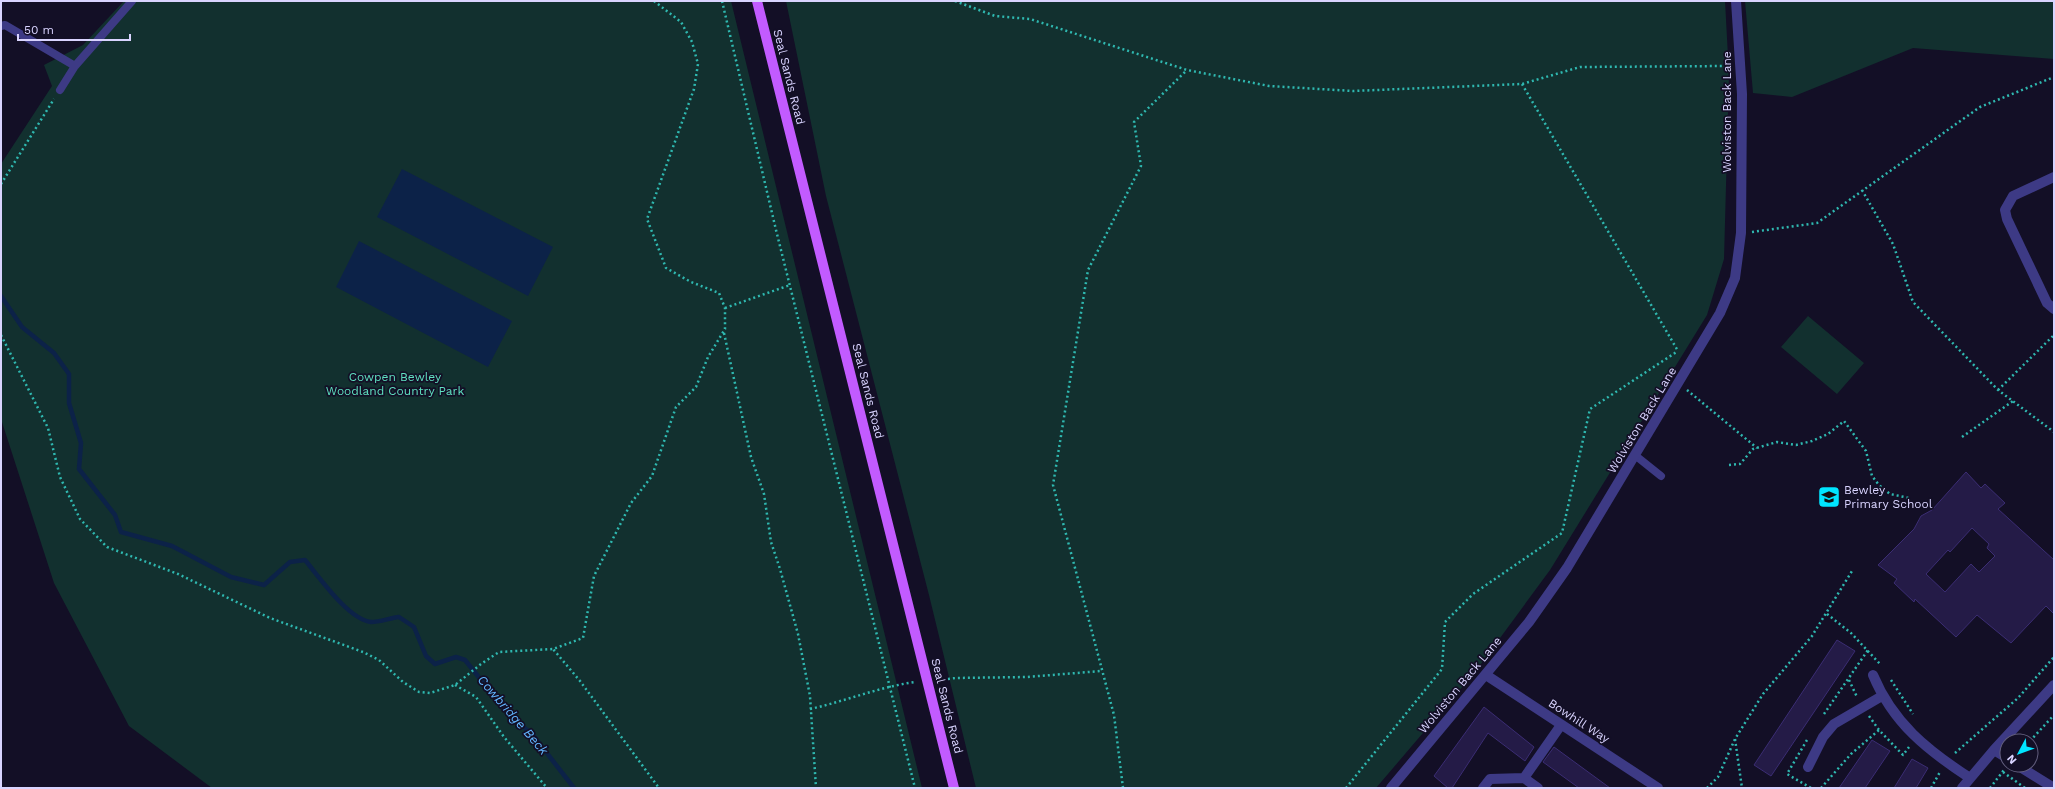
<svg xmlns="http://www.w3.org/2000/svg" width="2055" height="789" font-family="'Work Sans',sans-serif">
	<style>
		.green { fill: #12302f }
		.water { fill: #0c2248 }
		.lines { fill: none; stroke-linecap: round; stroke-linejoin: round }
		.stream { stroke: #0c2248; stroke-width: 4.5 }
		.building { fill: #241b47; stroke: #3b2d73; fill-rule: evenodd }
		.path { stroke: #2fb8b0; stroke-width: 2.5; stroke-dasharray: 2 3; stroke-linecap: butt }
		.lane { stroke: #3d3a85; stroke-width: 8 }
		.street { stroke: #3d3a85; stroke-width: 10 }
		.primary { stroke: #c25bff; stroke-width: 10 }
		.labels { text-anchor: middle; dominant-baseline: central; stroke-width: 3.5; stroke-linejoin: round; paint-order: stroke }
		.street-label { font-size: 12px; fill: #d9d4ff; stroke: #130f26 }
		.park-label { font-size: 12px; fill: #5fe0c0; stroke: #130f26 }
		.poi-label { font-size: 12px; fill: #d9d4ff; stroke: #130f26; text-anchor: start }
		.water-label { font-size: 13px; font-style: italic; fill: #62b6ff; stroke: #130f26 }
	</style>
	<rect width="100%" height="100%" fill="#130f26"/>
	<path class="green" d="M124,1H731L922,788H212L129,726L54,583L1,419V164L52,86L44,65L83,45Z
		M786,1H1725L1729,75L1724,259L1707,315L1550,570L1475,672L1376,788H976L929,595L826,196Z
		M1745,1H2054V59L1913,48L1792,97L1753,93Z
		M1808,316L1864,363L1837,394L1781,347Z"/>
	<path class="water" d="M402,169L553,247L528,296L377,217Z
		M359,241L512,321L488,367L336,287Z"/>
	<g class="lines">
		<path class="stream" d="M1,296L22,327L54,353L69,374V403L81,443L79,469L115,515L121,532L172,546L231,577L264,585L290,562L305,560C320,578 348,619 371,622C380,622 390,618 399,617L414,627L426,656L435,664L456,657L465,660L511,717L532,734L574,788"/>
	</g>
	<path class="building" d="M1966,472L1981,488L1985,484L2005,503L1998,509L2054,560V614L2046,606L2011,643L1977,615L1956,637L1915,599L1914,602L1894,583L1897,579L1878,565L1914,529L1921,516L1932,510ZM1972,528L1989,544L1987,548L1995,556L1979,572L1971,564L1945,592L1926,574L1948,550L1950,552Z
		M1837,640L1855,651L1771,776L1754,765Z
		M1484,707L1534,747L1525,761L1488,733L1452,788H1448L1434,776Z
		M1872,740L1890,751L1865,788H1839Z
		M1554,747L1610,788H1579L1543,762Z
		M1912,759L1928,768L1916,788H1894Z"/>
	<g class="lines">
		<path class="path" d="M654,1L681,22L692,42L698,64L694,89L647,219L666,268L691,282L719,293L725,308V329L708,357L696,387L676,407L652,476L631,503L594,576L583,638L553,649L580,681L659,788
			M722,1L776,230L915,788
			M955,1L995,16L1030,19L1187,70L1269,86L1353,91L1522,84L1580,67L1728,66
			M1522,84L1678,351
			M1,184L54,99
			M1862,190L1893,244L1913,302L1998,390L2054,432
			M1752,232L1817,223L1980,107L2054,77
			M725,308L790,285
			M724,333L751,457L764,494L771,542L780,569L798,634L810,696L816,788
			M1,335L48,428L60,477L80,519L107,547L178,574L270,618L363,652L379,660L403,682L419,692L430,693L455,685L481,664L499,652L553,649
			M1687,390L1757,448
			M1998,390L2054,335
			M1962,437L2013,401
			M1729,465L1740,464L1753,449L1777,442L1796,445L1812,441L1828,434L1844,421L1866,451L1872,476L1879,485L1890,494L1909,498
			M1827,614L1851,633L1880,664
			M938,680L956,678L1027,677L1101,671
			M1849,680L1857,697
			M1891,680L1913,714
			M455,685L476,697L504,737L547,788
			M810,709C846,701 879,687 915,682
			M1824,714L1868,650
			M1869,716L1879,730L1903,755L1909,747
			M1735,739L1742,788
			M1807,740L1787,774L1811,788
			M2030,741L2054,715
			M1955,753L2018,698L2054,657
			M2003,772L2025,788
			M1123,788L1114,715L1053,485L1088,270L1141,166L1134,122L1187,70
			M1346,788L1442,669L1445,622L1473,594L1562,533L1590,409L1678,351
			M1707,788L1718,777L1735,739L1763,694L1812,636L1852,571
			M1821,788L1851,754L1879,730
			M1931,788L1940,772
			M1990,788L2004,770"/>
		<path class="lane" d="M1,26L5,25L75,66
			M60,90L75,66L132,1
			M1636,456L1661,476"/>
		<path class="street" d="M2054,177L2013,196L2005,210L2007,219L2047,303L2054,309
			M1486,675L1658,788
			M1873,675C1893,723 1927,750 1970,778
			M1994,750L2007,758
			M2017,765L2054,788
			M1808,767L1823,737L1834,724L1882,696
			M1524,778L1561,725
			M1391,788L1529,622L1567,568L1720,313L1735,278L1741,233L1742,94L1736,1
			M1483,788L1490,779L1524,778L1538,788
			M1962,788L1994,750L2054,685"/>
		<path class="primary" d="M757,1L954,788"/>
	</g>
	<defs>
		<g id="school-square" transform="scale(1.15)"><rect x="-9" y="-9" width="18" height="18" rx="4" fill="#00e5ff" stroke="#130f26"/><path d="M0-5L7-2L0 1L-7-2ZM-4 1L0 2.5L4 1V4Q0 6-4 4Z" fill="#111"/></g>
	</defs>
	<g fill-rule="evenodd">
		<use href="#school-square" x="1829" y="497"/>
	</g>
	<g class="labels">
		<g class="street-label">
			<text transform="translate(789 77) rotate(76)">Seal Sands Road</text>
			<text transform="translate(1727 112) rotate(-90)">Wolviston Back Lane</text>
			<text transform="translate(868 391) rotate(76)">Seal Sands Road</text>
			<text transform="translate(1642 420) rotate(-59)">Wolviston Back Lane</text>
			<text transform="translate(1460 685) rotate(-50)">Wolviston Back Lane</text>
			<text transform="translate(947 706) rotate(76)">Seal Sands Road</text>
			<text transform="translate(1579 721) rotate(33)">Bowhill Way</text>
		</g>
		<g class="park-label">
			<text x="395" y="377">Cowpen Bewley<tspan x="395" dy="14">Woodland Country Park</tspan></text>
		</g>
		<g class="poi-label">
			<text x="1844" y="490">Bewley<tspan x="1844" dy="14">Primary School</tspan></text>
		</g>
		<g class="water-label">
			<text transform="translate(513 715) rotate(49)">Cowbridge Beck</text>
		</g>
	</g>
	<rect width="2055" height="789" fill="none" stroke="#d9d4ff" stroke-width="4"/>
	<g transform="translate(2019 753) rotate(229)"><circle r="19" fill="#130f26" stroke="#625e7d"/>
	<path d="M0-3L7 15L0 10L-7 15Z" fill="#00e5ff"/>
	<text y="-6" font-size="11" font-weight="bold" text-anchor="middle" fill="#d9d4ff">N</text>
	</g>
	<path d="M18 34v6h112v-6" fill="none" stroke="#d9d4ff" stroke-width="2"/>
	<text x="24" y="34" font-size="12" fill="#d9d4ff" stroke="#130f26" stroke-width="3" paint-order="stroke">50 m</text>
</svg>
